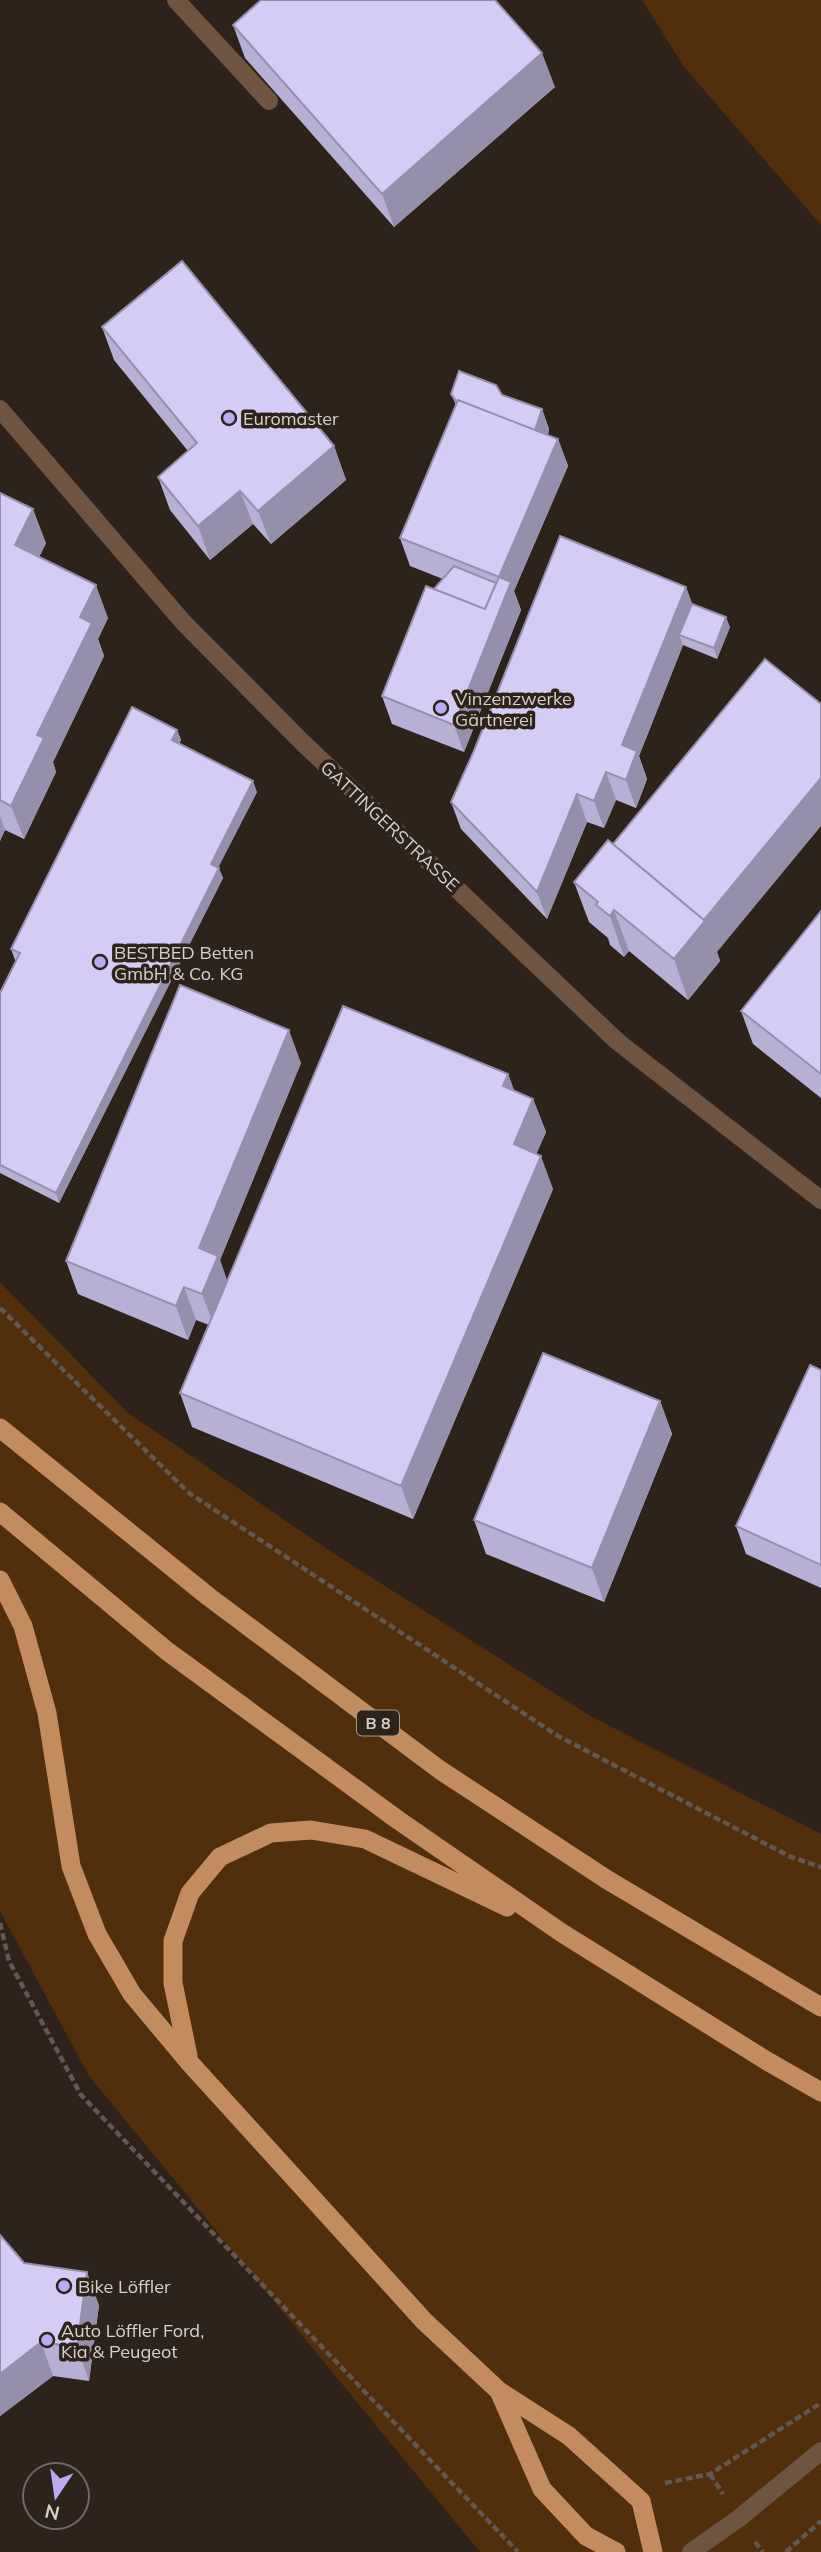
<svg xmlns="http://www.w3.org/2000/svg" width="821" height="2552" font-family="Mulish,sans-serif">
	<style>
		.green { fill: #512e0c }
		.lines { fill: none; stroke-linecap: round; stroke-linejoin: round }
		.path { stroke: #625851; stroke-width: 4.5; stroke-dasharray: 7 3.5; stroke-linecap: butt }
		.service { stroke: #6d5542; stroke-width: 18 }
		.tertiary { stroke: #6d5542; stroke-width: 18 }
		.trunk { stroke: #c28c5e; stroke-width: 19 }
		.wall { fill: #b7afd4 }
		.shaded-wall { fill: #958fac }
		.building { fill: #d5ccf6; stroke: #958fac; stroke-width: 2 }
		.poi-dot { fill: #bcaaf5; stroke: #2e231b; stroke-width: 2.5 }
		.labels { text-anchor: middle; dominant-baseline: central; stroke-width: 7; stroke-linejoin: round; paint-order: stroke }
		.shield { fill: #2e231b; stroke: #a49c96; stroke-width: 2 }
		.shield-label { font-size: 16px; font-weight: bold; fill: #d7d0ca }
		.poi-label { font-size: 18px; fill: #d7d0ca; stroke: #2e231b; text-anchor: start }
		.street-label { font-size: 18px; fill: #d7d0ca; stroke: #2e231b }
	</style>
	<rect width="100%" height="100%" fill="#2e231b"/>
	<path class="green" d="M642,0H821V225L684,67Z
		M0,1282L127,1412L333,1553L592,1717L821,1834V2552H480L89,2076L0,1911Z"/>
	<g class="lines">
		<path class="path" d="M0,1308L189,1493L558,1736L791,1857L821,1867
			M0,1923L9,1961L81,2095L518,2552
			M710,2474L723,2494
			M665,2483L710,2474L821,2403
			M755,2542L763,2552
			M786,2552L821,2521"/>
		<path class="service" d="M176,0L269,101"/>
		<path class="tertiary" d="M0,409L183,622L301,741L618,1042L821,1200
			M691,2552L738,2519L821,2451"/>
		<path class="trunk" d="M0,1428L209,1597L440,1770L606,1879L821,2007
			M0,1512L167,1651L398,1820L562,1933L767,2061L821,2092
			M0,1580L23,1626L47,1713L71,1866L97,1934L132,1994L188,2061L424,2321L499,2391L569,2436L641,2501L653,2552
			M188,2056L173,1983V1941L190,1893L220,1857L271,1833L311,1830L365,1839L507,1907
			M499,2391L542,2489L586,2536L616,2552"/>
	</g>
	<path class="wall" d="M233,25L555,87L394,227L245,58Z
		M102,327L334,446L346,480L271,544L253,524L210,560L170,510L158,477L188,451L114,360Z
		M451,394L502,395L542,409L549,429L548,435L558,439L568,466L514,591L521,610L464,752L392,724L382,696L434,589L443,579L410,566L400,538L456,405Z
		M0,493L46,543L39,557L108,618L98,639L104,656L53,762L56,772L24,839L5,830L0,841Z
		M686,587L692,604L730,627L717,659L683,645L639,756L647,779L636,808L616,800L604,828L587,822L547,919L461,829L451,802Z
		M177,730L181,740L179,744L257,792L218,867L223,878L59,1203L0,1173V993L16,960H15L11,949Z
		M574,882L717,952L720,961L688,1000L629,951L624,957L610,945L608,938L589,922Z
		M821,911V1098L753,1044L741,1011Z
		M301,1063L220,1260L227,1281L508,1074L514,1090L533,1099L546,1132L536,1154L553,1189L413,1519L192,1427L180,1393L209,1325L196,1320L188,1340L78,1294L66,1261Z
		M821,1370V1588L746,1554L736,1526Z
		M660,1401L672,1434L604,1602L486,1554L474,1520Z
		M0,2235L24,2263L99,2305L89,2381L53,2376L0,2416Z"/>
	<path class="shaded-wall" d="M542,53L555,87L394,227L382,194Z
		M542,409L549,429L540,455L533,436Z
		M558,439L568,466L514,591L521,610L464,752L454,725L499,577Z
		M334,446L346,480L271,544L258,511Z
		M240,491L253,524L210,560L198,526Z
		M33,509L46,543L28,579L15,545Z
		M96,585L108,618L98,639L104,656L53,762L56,772L24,839L11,806L80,617Z
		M686,587L696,614L679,635L683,645L639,756L647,779L636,808L626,780L622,745Z
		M726,617L730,627L717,659L714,648Z
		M177,730L181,740L176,751L172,740Z
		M606,772L616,800L604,828L594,801Z
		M821,778V826L717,952L720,961L688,1000L674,959L702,922Z
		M253,781L257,792L215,874L211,864Z
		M577,794L587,822L547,919L537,892Z
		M0,816L5,830L0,841Z
		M219,868L223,878L59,1203L56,1193Z
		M614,910L629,951L624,957L610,916Z
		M289,1030L301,1063L220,1260L230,1289L215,1328L202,1294L199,1248Z
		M508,1074L520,1108L503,1086Z
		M533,1099L546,1132L526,1178L514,1144Z
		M541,1156L553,1189L413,1519L401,1486Z
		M184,1287L196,1320L188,1340L176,1306Z
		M660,1401L672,1434L604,1602L592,1568Z
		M87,2272L99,2305L89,2381L77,2347Z
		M41,2342L53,2376L0,2416V2374Z"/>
	<path class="building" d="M261,0H495L542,53L382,194L233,25Z
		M182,261L334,446L258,511L240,491L198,526L158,477L197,443L102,327Z
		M459,371L496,385L502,395L542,409L535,430L458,400L457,402L451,394Z
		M458,400L558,439L499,577L400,538Z
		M0,493L33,509L15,545L96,585L80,617L92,623L37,735L44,738L11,806L0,800Z
		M560,536L686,587L622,745L637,751L626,780L606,772L594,801L577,794L537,892L451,802L473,753Z
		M454,566L496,583L485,609L434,589Z
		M499,577L511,582L454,725L382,696L426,586L485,609Z
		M692,604L726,617L714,648L679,635Z
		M765,659L821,704V778L704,920L613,844Z
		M132,707L177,730L172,740L253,781L211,864L219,868L56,1193L0,1165V993L20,953L11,949Z
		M608,840L705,921L674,959L614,910L610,916L596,905L598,902L574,882Z
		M821,911V1074L741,1011Z
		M180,985L289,1030L199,1248L218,1256L202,1294L184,1287L176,1306L66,1261Z
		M343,1006L508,1074L503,1086L533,1099L514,1144L541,1156L401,1486L180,1393Z
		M543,1353L660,1401L592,1568L474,1520Z
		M810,1365L821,1370V1565L736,1526Z
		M0,2235L24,2263L87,2272L77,2347L41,2342L0,2374Z"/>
	<g class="poi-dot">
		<circle cx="229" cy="418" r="7"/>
		<circle cx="441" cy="708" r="7"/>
		<circle cx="100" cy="962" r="7"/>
		<circle cx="64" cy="2286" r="7"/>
		<circle cx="47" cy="2340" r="7"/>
	</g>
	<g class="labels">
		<rect class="shield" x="357" y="1710.5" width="42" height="25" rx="5"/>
		<g class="shield-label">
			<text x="378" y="1723">B 8</text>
		</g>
		<g class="poi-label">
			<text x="243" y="418">Euromaster</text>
			<text x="455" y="698">Vinzenzwerke<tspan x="455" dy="21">Gärtnerei</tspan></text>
			<text x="114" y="952">BESTBED Betten<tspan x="114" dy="21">GmbH &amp; Co. KG</tspan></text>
			<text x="78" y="2286">Bike Löffler</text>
			<text x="61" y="2330">Auto Löffler Ford,<tspan x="61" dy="21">Kia &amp; Peugeot</tspan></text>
		</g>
		<g class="street-label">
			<text transform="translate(390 826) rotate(43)">GATTINGERSTRASSE</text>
		</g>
	</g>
	<g transform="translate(56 2496) rotate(193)"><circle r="33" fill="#2e231b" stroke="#726861" stroke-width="2"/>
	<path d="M0-5L12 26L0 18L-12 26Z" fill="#bcaaf5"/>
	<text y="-10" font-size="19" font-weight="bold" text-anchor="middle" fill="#d7d0ca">N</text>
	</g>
</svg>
